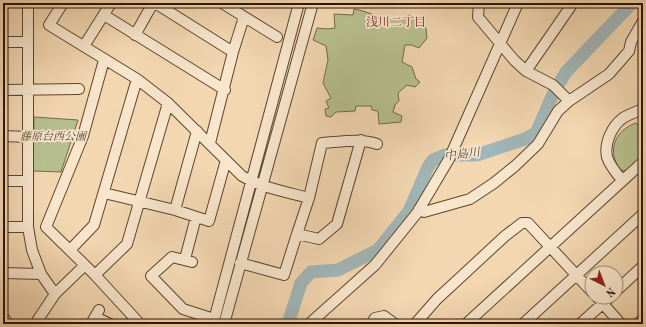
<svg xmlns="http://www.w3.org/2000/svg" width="646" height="327" font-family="'Old Standard TT','Noto Serif JP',serif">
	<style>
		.green { fill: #b7bf8e; stroke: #726947 }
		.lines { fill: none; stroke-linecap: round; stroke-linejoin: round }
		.river { stroke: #a1b6b8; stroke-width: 13 }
		.minor-casing { stroke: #5e442c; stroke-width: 12 }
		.minor { stroke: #f7e5cc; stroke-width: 10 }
		.labels { text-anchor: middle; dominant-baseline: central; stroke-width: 3.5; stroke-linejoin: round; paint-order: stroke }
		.park-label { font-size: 11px; font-style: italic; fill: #56472b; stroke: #f7e5cc }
		.neighbourhood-label { font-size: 12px; fill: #7a1f14; stroke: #f7e5cc }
		.water-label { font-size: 12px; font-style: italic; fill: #554c40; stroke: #f7e5cc }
	</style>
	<rect width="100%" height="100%" fill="#f2d7b1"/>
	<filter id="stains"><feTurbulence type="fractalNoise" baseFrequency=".005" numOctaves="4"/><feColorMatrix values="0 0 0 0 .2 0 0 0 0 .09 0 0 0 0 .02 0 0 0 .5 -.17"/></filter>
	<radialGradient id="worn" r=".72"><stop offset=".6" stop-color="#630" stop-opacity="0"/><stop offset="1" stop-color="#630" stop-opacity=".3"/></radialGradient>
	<path class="green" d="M354,9C365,11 376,15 385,21C394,17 402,20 410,15L426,28L427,38L419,48L412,45H405L402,62L412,67L416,79L420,82L415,87L407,85L398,93L399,101L395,105L393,112L402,116L401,122L379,124L378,111L372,110L371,106H356L355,111L336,112L331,117L326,116L325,109L329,108L326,101L331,98L323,83L328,60L326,46L313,40L317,28L328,29L335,28L334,14L353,15Z
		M34,117L78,120L61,172L33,171Z
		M636,123L643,131V155L626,171L620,170C607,151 614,131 636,123Z"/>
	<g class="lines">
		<path class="river" d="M288,324L301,283L311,272L338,270L378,250L409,211L428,167L433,160L445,155H477L525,139L536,133L554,92L566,72L632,3"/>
		<g class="minor-casing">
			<path id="minor" d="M28,3V227L32,250L41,274L55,294
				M63,3L49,25L137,79L168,103L242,176C263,188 286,192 309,198L322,143C340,142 360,138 377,144
				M155,3L233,52
				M222,3L277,37
				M479,3L478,17L514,60L526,71
				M573,3L526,71L553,85L569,101L609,74L629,51L631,42L643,21
				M104,15L225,90
				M135,35L153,3
				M3,42H28
				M84,46L111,3
				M104,60L83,136L46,227L95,275L140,324
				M3,90L79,89
				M3,136L28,137
				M210,143L233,52L244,17
				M622,180C616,173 610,166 607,157C604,143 612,126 623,118C629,114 636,112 643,109
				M3,181H27
				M104,193L175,210L209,221L226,160
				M309,198L297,234L319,239L337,224L361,140
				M419,209L424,212L470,199L494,183L515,166L538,144L558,111L569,101
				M175,210L197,131
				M3,227H28
				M70,250L94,225L137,79
				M185,259L196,217
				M192,262L172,257L151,276L183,309L214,319
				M240,263L284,275L297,234
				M3,273L41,274
				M95,275L127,244L168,103
				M616,291L643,266
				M597,297L621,324
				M3,317L8,324
				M95,317L110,324
				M35,324L55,294L84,266
				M91,324L99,310
				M213,324L299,3
				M224,324L313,3
				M309,324L375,265L417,213L449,159L518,3
				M371,324L375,318L384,316L395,324
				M415,324L437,299L505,236L522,223H528L592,292
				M466,324L643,162
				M523,324L643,214
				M580,324L610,297
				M637,324L643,319"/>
		</g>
		<use href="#minor" class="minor"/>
	</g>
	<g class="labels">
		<g class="park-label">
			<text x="53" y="137">藤原台西公園</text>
		</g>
		<g class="neighbourhood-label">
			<text x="396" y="23">浅川二丁目</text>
		</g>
		<g class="water-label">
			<text transform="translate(462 155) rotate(-7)">中島川</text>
		</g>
	</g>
	<rect width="646" height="327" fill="none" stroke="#f2d7b1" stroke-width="16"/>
	<rect x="4" y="4" width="638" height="319" fill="none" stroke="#2c1300" stroke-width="2"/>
	<rect x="8" y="8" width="630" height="311" fill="none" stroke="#2c1300"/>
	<g transform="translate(604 285) rotate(138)"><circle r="19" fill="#f7e5cc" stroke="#a6917a"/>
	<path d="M0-3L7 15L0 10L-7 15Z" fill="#8f2418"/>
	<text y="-6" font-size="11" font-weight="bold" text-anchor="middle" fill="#2c1300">N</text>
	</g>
	<rect width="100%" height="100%" filter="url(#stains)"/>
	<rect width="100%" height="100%" fill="url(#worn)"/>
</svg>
